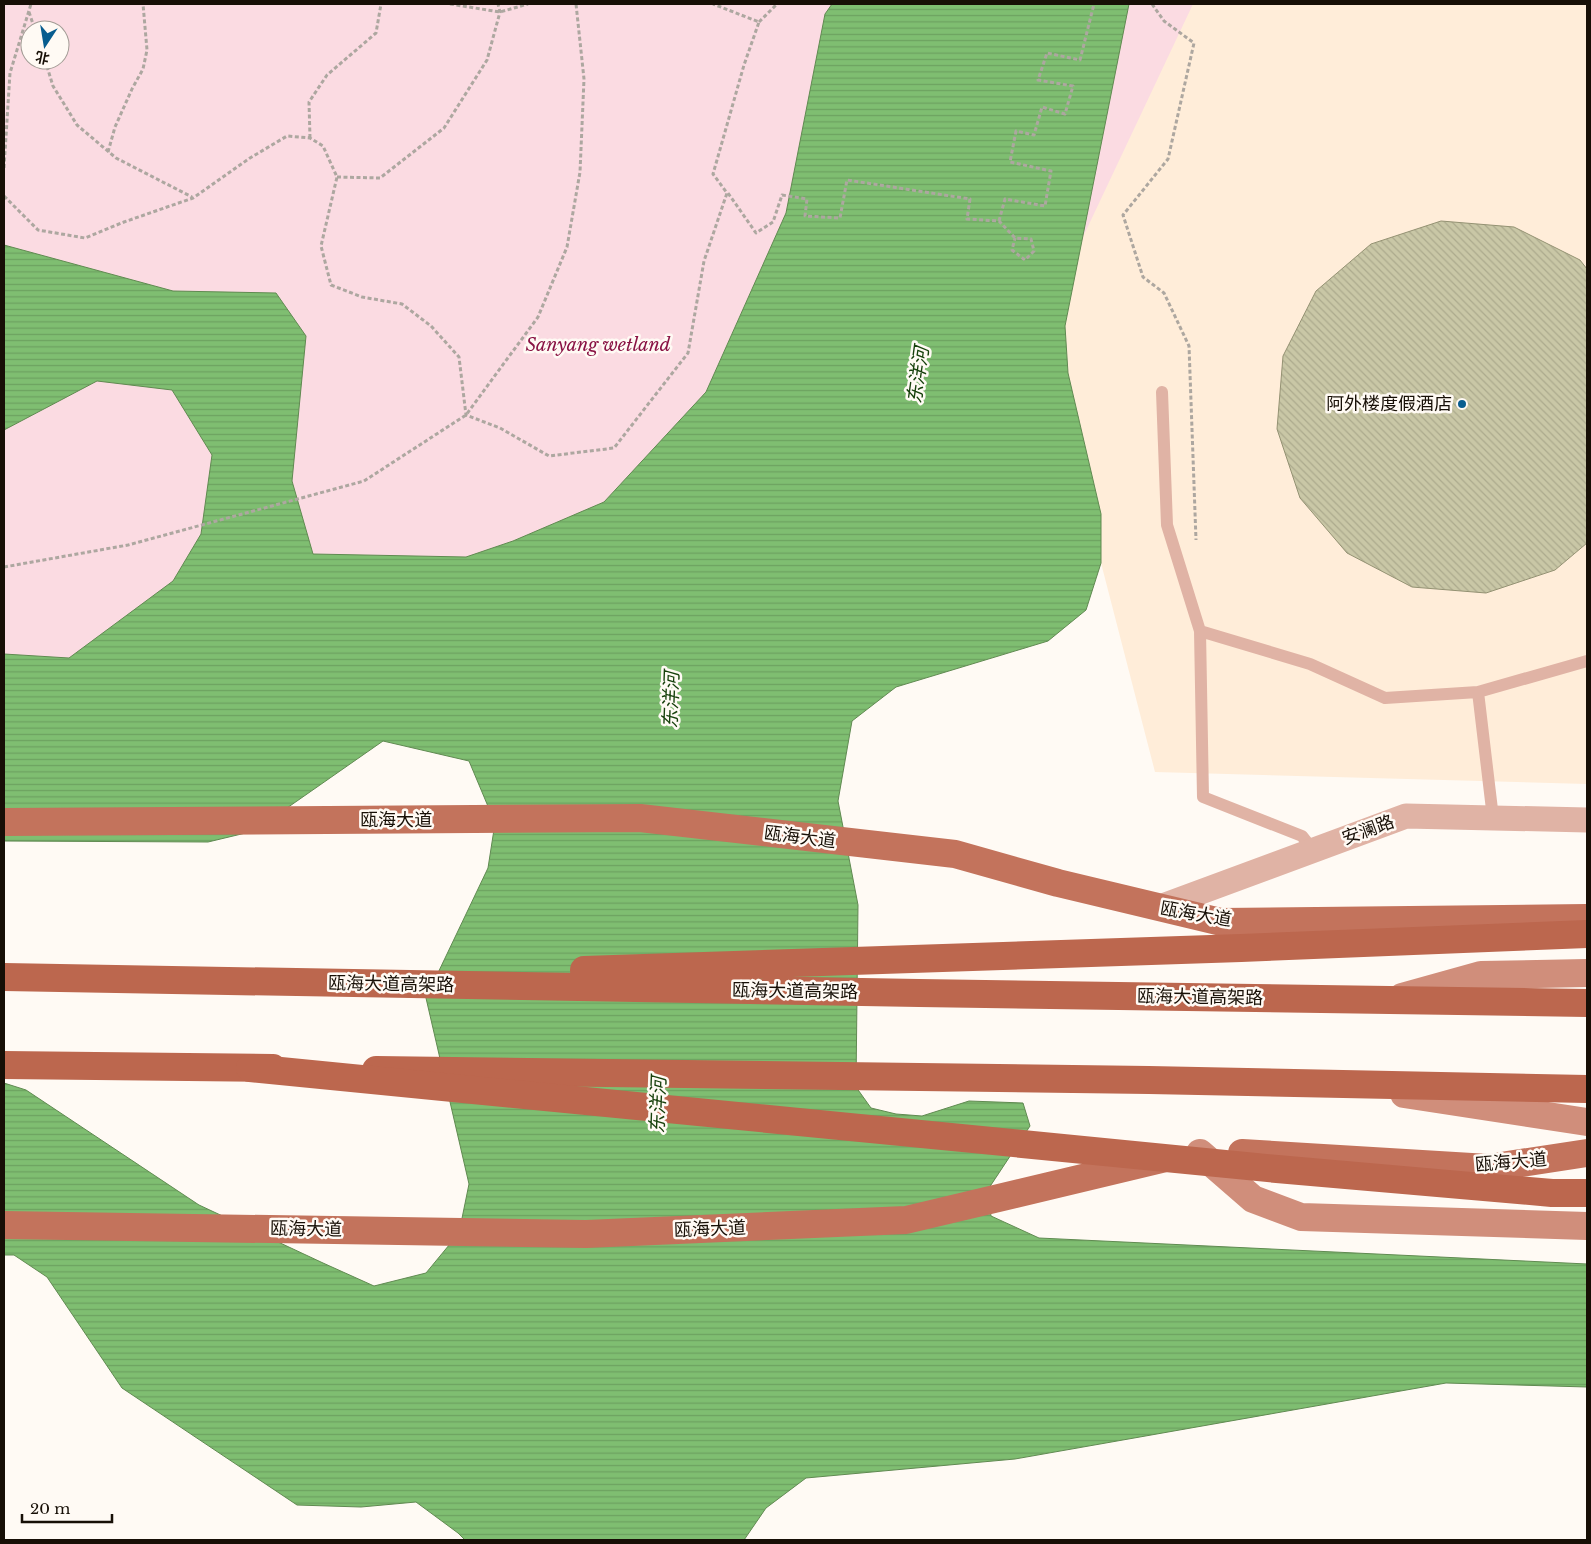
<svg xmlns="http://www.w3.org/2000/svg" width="1591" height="1544" font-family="'Libre Baskerville','Noto Sans SC',serif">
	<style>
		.built { fill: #ffedd9 }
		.park { fill: #fbdbe2; fill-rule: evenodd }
		.water { fill: url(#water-rules); stroke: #608a51 }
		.building { fill: url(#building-back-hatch); stroke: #949273 }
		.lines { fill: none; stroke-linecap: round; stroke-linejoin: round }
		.path { stroke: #ada7a0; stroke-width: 3; stroke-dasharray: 4 2.5; stroke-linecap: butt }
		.service { stroke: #e0b3a5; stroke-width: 12 }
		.minor { stroke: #e0b3a5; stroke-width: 25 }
		.secondary { stroke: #d08e7b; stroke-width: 28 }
		.primary { stroke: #c3735c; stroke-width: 28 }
		.trunk { stroke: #bc674e; stroke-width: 28 }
		.trunk-bridge { stroke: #bc674e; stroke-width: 28 }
		.poi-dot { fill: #085d8f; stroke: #fffaf4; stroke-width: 2 }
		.labels { text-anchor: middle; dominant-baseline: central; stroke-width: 5; stroke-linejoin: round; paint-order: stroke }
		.park-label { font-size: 18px; font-style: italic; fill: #891244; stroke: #fffaf4 }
		.poi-label { font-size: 18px; fill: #170f06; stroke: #fffaf4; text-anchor: end }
		.street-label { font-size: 18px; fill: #170f06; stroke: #fffaf4 }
		.water-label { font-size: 19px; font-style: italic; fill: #17410c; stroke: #fffaf4 }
	</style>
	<defs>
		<pattern id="water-rules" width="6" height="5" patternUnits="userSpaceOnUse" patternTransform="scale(1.25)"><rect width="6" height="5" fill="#7fbe71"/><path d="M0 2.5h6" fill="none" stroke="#6da260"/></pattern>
		<pattern id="building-back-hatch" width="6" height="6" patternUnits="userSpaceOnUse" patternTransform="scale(1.25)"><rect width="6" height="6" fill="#c9c7a6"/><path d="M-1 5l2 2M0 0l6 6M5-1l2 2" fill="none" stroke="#acaa8d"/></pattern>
	</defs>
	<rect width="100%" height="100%" fill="#fffaf4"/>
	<path class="built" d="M1129,4H1587V784L1155,772L1101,563V514L1068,373L1065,326Z"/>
	<path class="park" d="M4,4H1193L871,686L4,687ZM30,30H60V60H30Z"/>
	<path class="water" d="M832,4H1129L1065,326L1068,373L1101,514V563L1086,610L1048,641L896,687L852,721L838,801L858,905L856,1087L871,1108L896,1114L922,1116L969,1101L1023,1103L1030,1126L987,1191L991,1216L1039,1238L1587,1264V1387L1446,1383L1015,1459L806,1478L766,1508L744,1540H465L458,1533L416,1502L361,1507L297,1505L122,1388L47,1277L14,1255H4V1083L26,1090L199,1205L323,1263L374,1286L426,1273L459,1233L469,1184L426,998L488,868L495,823L469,761L383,741L254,831L208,842L4,841V654L69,658L173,581L201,534L212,455L172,390L97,381L4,430V245L173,291L276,293L306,336L292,481L313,554L466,557L513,541L604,502L706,392L786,213L825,14Z"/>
	<path class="building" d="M1441,221L1514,227L1580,260L1587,269V543L1555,570L1486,593L1412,587L1347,553L1300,498L1277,429L1283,356L1316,291L1371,244Z"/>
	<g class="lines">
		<path class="path" d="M450,4L500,12L528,4
			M1152,4L1164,21L1194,43L1168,159L1123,215L1143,277L1164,293L1189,346L1196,540
			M29,12L35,30
			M759,22L777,4
			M45,60L53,86L77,125L116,158L192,197
			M310,138L309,102L327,75L376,33L381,4
			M108,152L115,127L132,89L143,69L147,50L143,4
			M4,168L10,73L31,4
			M337,177L380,178L444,128L487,60L500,12L498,4
			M728,193L756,233L773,222L782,195L807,199L805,216L840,218L847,180L970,199L967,219L999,221L1015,238L1031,239L1034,251L1025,260L1012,250L1015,238
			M4,196L38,230L85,238L124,222L193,198L250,158L287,136L310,138L323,146L337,177L321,246L331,285L362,297L402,304L431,326L459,357L466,415L500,428L549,456L614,448L688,353L704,261L727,193L713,174L744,65L759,22L713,4
			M999,221L1005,199L1045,206L1051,171L1010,162L1016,131L1034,135L1042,107L1065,114L1073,86L1038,80L1047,53L1080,60L1094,4
			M4,567L128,545L364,481L466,415L538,317L567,247L580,172L584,79L576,4"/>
		<path class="service" d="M1162,392L1167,525L1200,631L1203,797L1302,836L1313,850
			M1200,631L1310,664L1385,698L1478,692L1587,661
			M1478,692L1493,818"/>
		<path class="minor" d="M1160,907L1406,816L1587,820"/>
		<path class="secondary" d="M1402,997L1481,975L1587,973
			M1404,1094L1587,1122
			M1200,1153L1253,1199L1301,1217L1587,1226"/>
		<path class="primary" d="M4,822L640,818L955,854L1058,883L1221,922L1587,918
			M1242,1153L1488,1168L1587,1153
			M4,1225L586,1234L906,1220L1162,1159"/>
		<path class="trunk" d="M584,970L1241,948L1587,934
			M4,977L919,993L1587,1003
			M4,1065L273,1068
			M376,1070L1149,1080L1587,1089"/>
		<path class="trunk-bridge" d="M250,1068L1277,1169L1552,1193H1587"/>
	</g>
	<circle class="poi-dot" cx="1462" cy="404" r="5"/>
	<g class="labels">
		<g class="park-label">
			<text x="598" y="345">Sanyang wetland</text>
		</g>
		<g class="poi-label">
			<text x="1452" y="404">阿外楼度假酒店</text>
		</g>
		<g class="street-label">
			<text x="396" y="820">瓯海大道</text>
			<text transform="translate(1368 830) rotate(-20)">安澜路</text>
			<text transform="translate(800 837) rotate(7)">瓯海大道</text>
			<text transform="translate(1196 914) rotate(10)">瓯海大道</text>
			<text transform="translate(391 984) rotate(1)">瓯海大道高架路</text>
			<text transform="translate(795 991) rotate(1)">瓯海大道高架路</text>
			<text transform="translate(1200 997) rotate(1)">瓯海大道高架路</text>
			<text transform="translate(1511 1162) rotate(-5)">瓯海大道</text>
			<text transform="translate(306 1229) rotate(1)">瓯海大道</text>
			<text transform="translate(710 1229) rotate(-2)">瓯海大道</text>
		</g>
		<g class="water-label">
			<text transform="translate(918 375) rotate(-82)">东洋河</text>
			<text transform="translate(671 700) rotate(-88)">东洋河</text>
			<text transform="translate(658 1105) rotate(-88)">东洋河</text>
		</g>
	</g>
	<rect width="1591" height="1544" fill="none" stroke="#170f06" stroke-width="10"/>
	<g transform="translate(45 45) rotate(192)"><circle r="24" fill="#fffaf4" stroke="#a29c95"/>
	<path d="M0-4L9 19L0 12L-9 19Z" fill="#085d8f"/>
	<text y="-8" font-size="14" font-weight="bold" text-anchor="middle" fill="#170f06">北</text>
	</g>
	<path d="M22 1514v8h90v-8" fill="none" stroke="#170f06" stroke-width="2.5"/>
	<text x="30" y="1514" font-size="15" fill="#170f06" stroke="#fffaf4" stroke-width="4" paint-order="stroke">20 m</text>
</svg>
